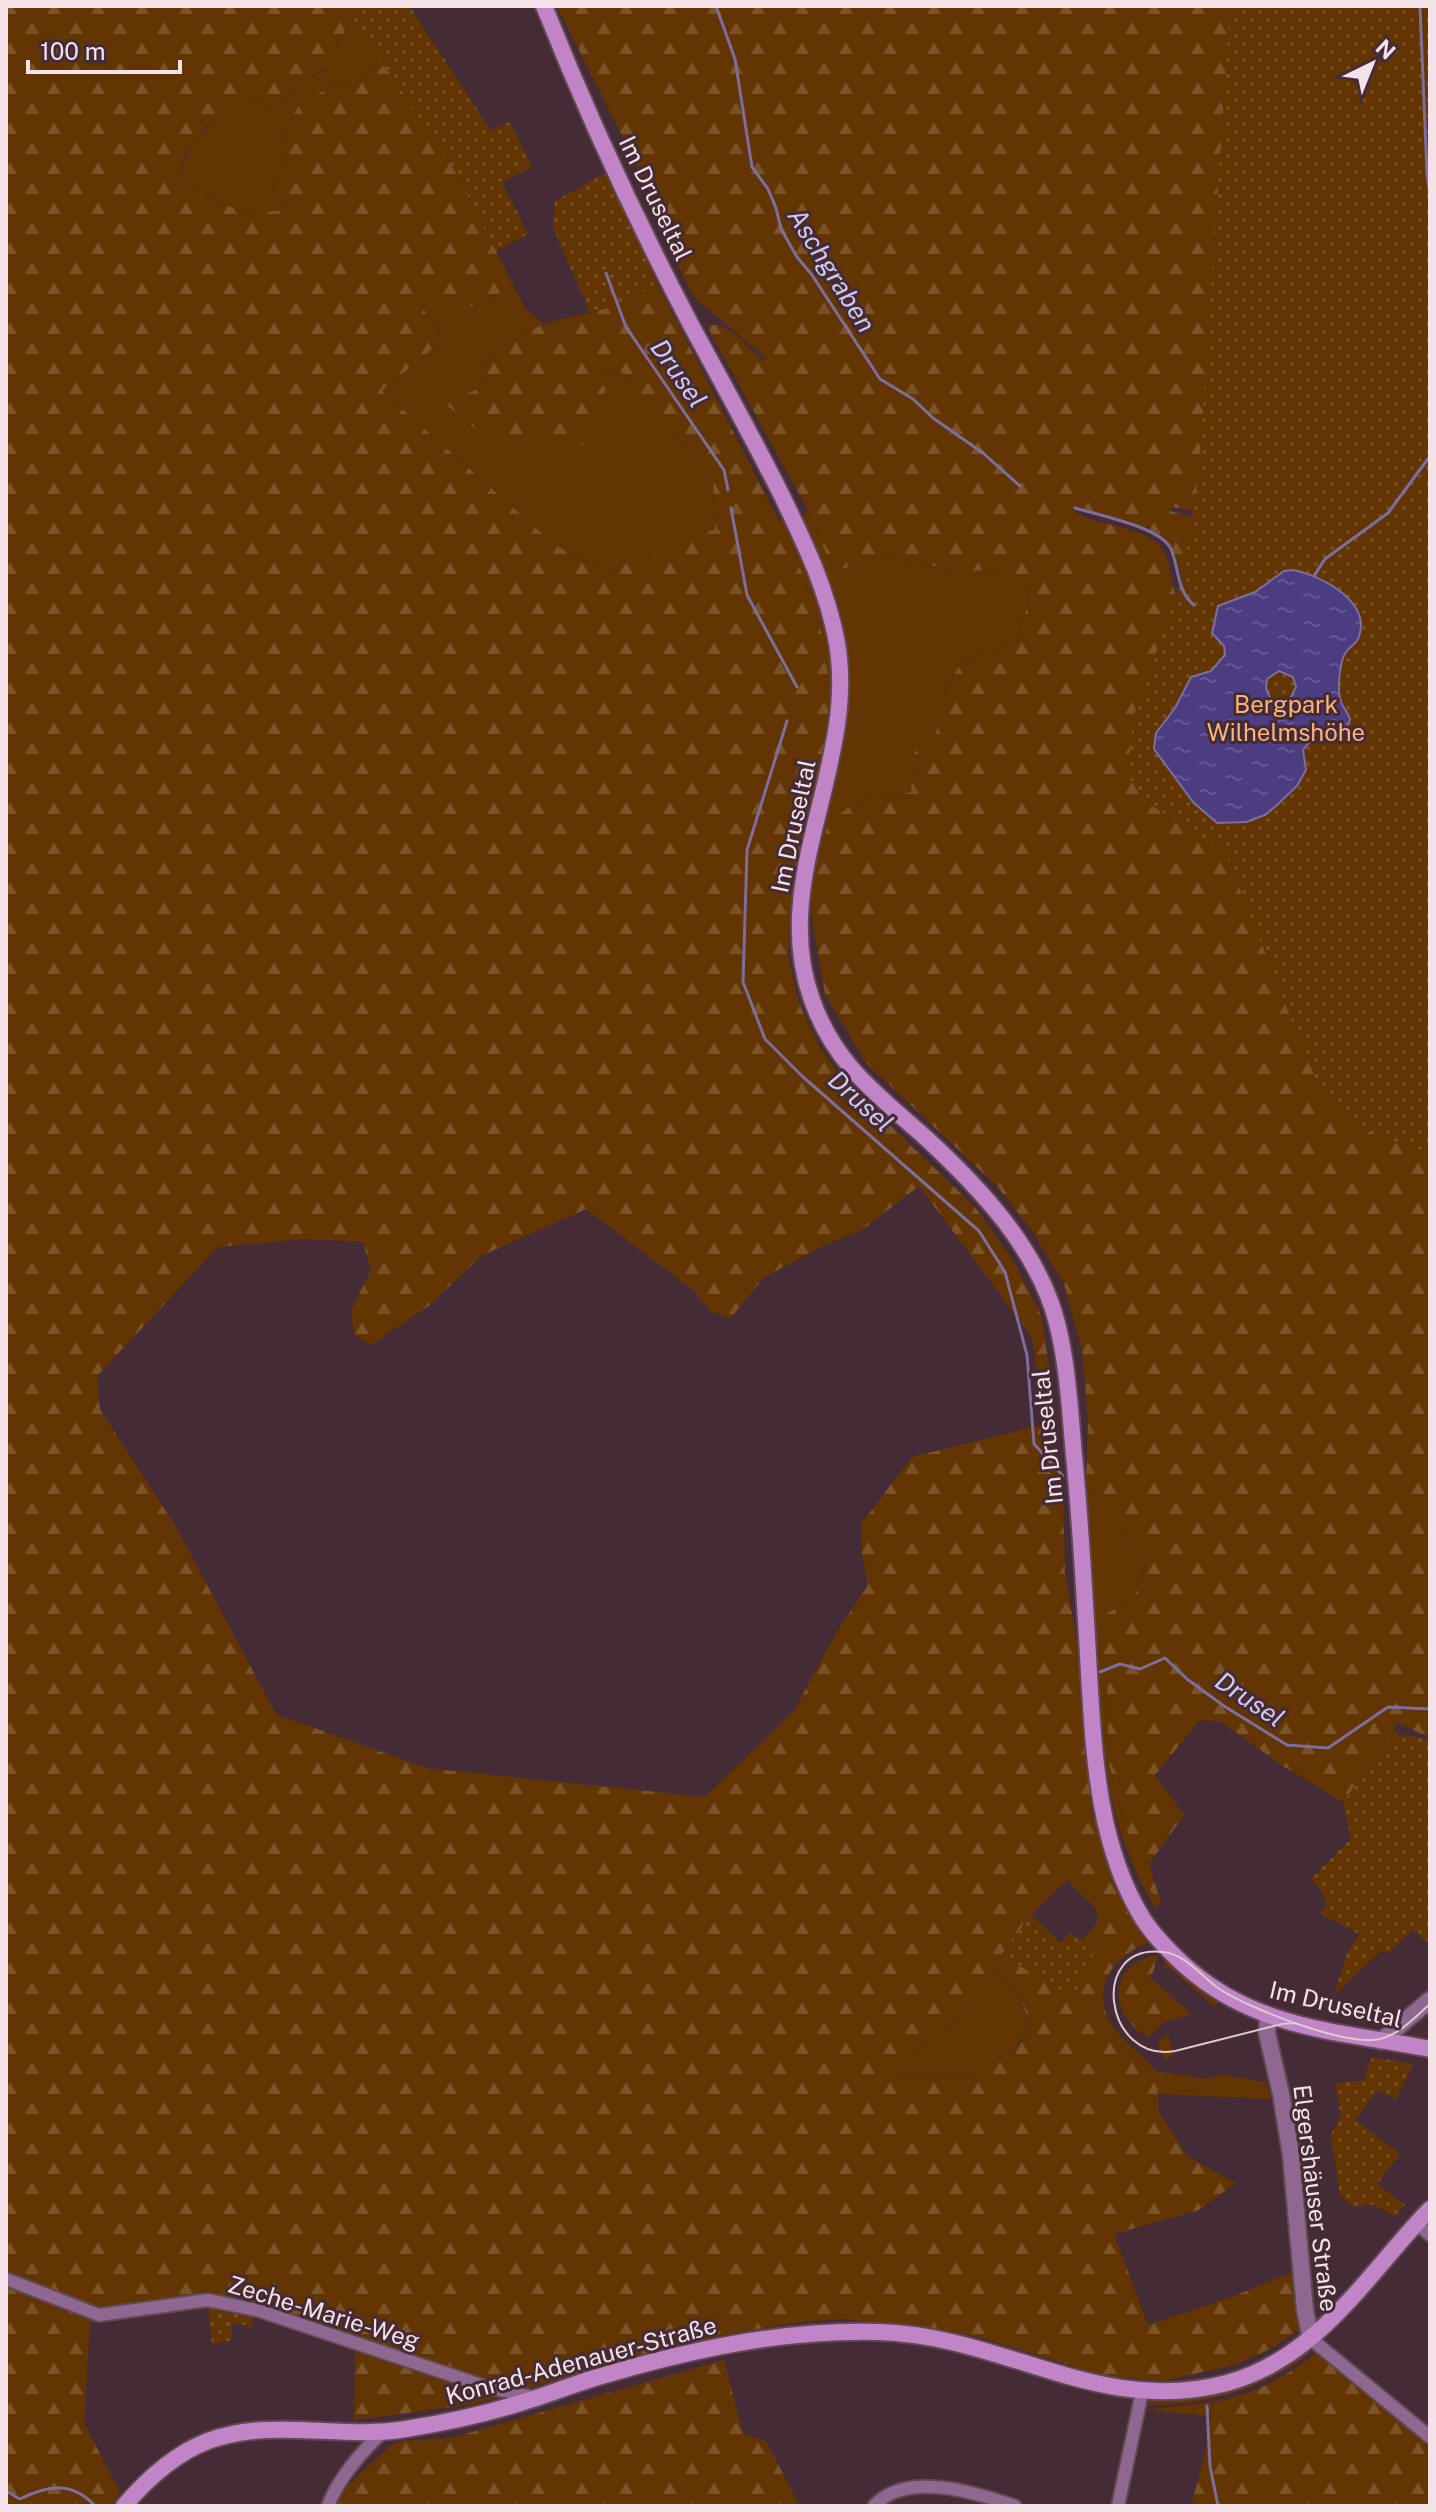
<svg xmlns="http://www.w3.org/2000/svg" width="1436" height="2512" font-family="'Public Sans',sans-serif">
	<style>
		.grass { fill: #623502 }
		.forest { fill: url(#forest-firs); fill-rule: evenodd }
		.park { fill: url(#park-dots) }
		.water { fill: url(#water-ripples); stroke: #7e6e9f; stroke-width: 2; fill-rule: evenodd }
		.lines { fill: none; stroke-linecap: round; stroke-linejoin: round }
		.stream { stroke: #7e6e9f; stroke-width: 3 }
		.minor-casing { stroke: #614852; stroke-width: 16 }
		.tertiary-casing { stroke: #614852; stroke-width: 20 }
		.secondary-casing { stroke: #614852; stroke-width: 20 }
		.minor { stroke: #8e6891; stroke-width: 12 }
		.tertiary { stroke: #8e6891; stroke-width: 16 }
		.secondary { stroke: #c184c6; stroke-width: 16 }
		.tram { stroke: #ddcad0; stroke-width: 2 }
		.labels { text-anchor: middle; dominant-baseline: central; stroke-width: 6; stroke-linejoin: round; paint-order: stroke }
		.street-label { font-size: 24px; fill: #f4e2e8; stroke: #452b35 }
		.park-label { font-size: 24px; fill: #fab478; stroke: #452b35 }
		.water-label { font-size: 26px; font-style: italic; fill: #cfc9f2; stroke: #452b35 }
	</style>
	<defs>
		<pattern id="forest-firs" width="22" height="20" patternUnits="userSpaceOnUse" patternTransform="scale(2)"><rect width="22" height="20" fill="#623502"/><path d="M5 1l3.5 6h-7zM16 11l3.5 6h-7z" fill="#795227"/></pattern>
		<pattern id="park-dots" width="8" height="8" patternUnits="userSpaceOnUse" patternTransform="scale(2)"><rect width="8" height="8" fill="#623502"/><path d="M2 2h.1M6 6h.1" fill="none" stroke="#795227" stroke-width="1.8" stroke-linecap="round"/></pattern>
		<pattern id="water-ripples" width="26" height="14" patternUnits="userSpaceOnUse" patternTransform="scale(2)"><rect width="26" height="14" fill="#4c3c80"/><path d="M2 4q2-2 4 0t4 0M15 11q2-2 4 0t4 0" fill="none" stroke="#665892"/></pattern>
	</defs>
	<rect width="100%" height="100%" fill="#452b35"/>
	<path class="grass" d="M352,17L386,65L321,92L299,105L285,130L283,166L271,188L285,199L279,210C239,218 211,199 178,178C189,135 215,120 251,98L275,110L303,82L325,70Z
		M514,286L525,308L543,324L483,358L486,385L446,404L597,378L609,370L621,372L713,478L715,530L606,572L555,545L382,391L444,339L421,304L435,291L461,311Z
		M809,512L834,572L891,552L909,561L964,572L995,569L1032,583L1018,641L962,662L947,686L931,754L915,752L911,792L857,801L819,863L809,899H791L816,796L824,749L829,688L808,591L794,550L779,520Z
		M1086,1489L1099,1500L1146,1562L1135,1595L1100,1618V1645L1107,1676L1108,1760L1131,1846L1156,1899L1159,1896L1162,1902L1156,1908C1105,1826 1104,1754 1098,1661C1094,1604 1090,1546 1086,1489Z
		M990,1970C1022,1993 1049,2034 999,2057L994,2078L884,2079L897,2065L956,2021Z
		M1168,2033L1174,2054L1166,2060L1161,2054L1158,2042Z
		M1156,2071L1205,2079L1220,2075L1266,2082L1271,2099L1157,2094Z
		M1312,2351C1263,2391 1208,2404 1146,2406L1152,2401C1210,2398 1259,2387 1307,2352Z
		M1213,2402L1210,2416L1146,2410Z"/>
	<path class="forest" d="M6,6H359L337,45L339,59L303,82L275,110L251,98L235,108L226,128L207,125L183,157L178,178C211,199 239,218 279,210L285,199L271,188L283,166L285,130L299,105L321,92L386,65L457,174L514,286L461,311L434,292L421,305L444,339L382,391L555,545L606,572L715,529L713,478L621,372L609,370L597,378L606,389L586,445L485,436L445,404L486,385L483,358L543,324L607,308L658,285L794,550L820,626L830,688L824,749L816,796L791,899L788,956L799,1003L819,1046L843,1080L975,1207L1013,1260L1041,1315L1052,1385L1039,1383L1032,1337L919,1186L862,1230L823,1246L763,1278L731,1318L710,1311L693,1290L586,1209L481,1256L430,1305L371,1345L354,1335L351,1310L371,1270L363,1242L306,1239L218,1247L97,1376L100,1409L176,1527L276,1714L426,1768L705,1797L793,1712L835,1635L868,1585L862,1553L861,1524L912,1457L1046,1424L1063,1491L1065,1574L1077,1641L1092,1813L1120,1889L1151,1941C1115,1955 1088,1987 1112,2025C1124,2043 1142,2055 1156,2071L1159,2112L1188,2157L1236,2183L1199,2210L1114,2234L1148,2325L1229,2298L1295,2271L1300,2329L1268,2350L1234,2365L1163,2381L1101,2375L976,2336L916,2326L842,2319L793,2323L725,2335L634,2357L475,2404L354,2420L355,2347L253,2314L208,2305L90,2323L84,2423L120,2492L112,2506H6ZM1067,1880L1096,1908L1098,1921L1083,1940L1092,1947L1001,1955L1031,1915ZM990,1970C1011,1985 1038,2011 1023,2040C1016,2051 1001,2054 993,2064V2078L885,2079L897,2065L956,2021Z
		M557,6H1274L1293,136L1288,198L1284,222L1265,272L1259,327L1235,367L1222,401L1221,449L1225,488L1218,510L1212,514L1172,507L1170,511L1199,519L1207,525L1201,599L1195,603L1189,599L1171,546L1150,530V526L1144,527L1077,507L1072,510C1095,528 1146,524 1163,550C1172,564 1169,584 1178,598C1185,610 1197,612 1203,625C1199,641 1192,666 1179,677C1171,683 1158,684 1153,693C1147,704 1154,713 1155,724L1144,743L1160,722L1188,672L1208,618L1219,602L1287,566L1309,569L1308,572L1284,571L1255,592L1218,605L1212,633L1224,646L1225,655L1211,671L1191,677L1175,708L1156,733L1154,749L1193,802L1217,823L1246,822L1265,815L1277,805L1297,786L1306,770L1303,750C1315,732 1335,737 1349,723L1350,718C1347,713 1343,707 1341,701C1337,690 1339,661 1347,651C1354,642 1361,638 1361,624C1361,599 1325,591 1324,567C1306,562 1300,553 1297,535L1312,520L1306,494L1318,467L1400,423L1430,397V1738L1396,1722L1394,1733L1343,1802L1283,1766L1221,1722L1200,1720L1155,1775L1184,1815L1149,1864L1159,1896L1156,1900L1141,1873L1131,1846L1108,1760L1107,1676L1100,1645V1618L1135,1595L1146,1562L1099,1500L1086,1489L1088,1418L1082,1350L1064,1284L1033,1232L998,1187L866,1063L825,994L809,899L828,823L857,801L911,792L915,751L931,753L947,686L962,662L1018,641L1032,584L995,569L964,572L909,561L891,552L834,572L809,512L708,328L709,325C728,322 749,349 763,361L765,357L693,296L654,216L655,202Z
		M1095,1529H1101L1102,1534L1099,1540L1113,1557L1107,1564L1100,1562L1092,1545L1091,1535Z
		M1156,1955L1158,1957L1151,1978L1191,2014L1163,2023L1148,2037C1107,2015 1108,1965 1156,1955Z
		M1166,1958L1218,2002V2004L1213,2006L1169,1967L1163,1969Z
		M1316,2353L1430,2447V2506H1191L1206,2450L1213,2402C1253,2395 1285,2378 1316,2353Z
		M724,2360L743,2434L766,2441L800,2506H334L347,2486L390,2446L402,2441L451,2438Z"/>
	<path class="park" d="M359,6H409L491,130L510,122L532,167L502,182L528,234L496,251L457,174L352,17Z
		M1230,6H1430V1150L1409,1148L1355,1126L1335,1109L1321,1091L1298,1036L1225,851L1152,806L1127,775L1134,714L1183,577L1199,472Z
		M607,172L658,285L607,308L590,312L553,228L555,201Z
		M1394,1733L1430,1740V1938L1426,1942L1413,1929L1387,1954L1382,1950L1334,1995L1347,1953L1359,1934L1320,1913L1326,1904L1324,1894L1311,1879L1351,1839L1343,1802Z
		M1031,1915L1060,1943L1070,1933L1087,1943L1094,1952L1074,1997L1001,1955Z
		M1372,2057L1413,2064L1396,2099L1377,2090L1355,2120L1400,2154L1377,2184L1405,2205L1395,2216L1371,2204L1353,2207L1340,2195L1331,2134L1341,2117L1335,2083L1363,2081Z
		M208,2305L253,2314L252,2328L247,2327L246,2325L232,2324L231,2340L212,2345Z"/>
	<path class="water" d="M1293,570C1320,575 1374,602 1358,639C1356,644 1349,647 1346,652C1339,662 1337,691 1341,702C1343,707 1348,713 1350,719L1349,723C1335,737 1315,732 1303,750L1306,770L1297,786L1277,805L1265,815L1246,822L1217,823L1193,802L1154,749L1156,733L1175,708L1191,677L1211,671L1225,655L1224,646L1212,633L1218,606L1255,592L1284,571ZM1279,671L1293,677L1296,687L1290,699L1279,703L1270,698L1266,688L1267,679Z"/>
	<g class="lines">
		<path class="stream" d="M716,6L735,59L752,167L768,189L776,208L781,229L797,257L812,275L880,379L913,399L933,418L983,453L1020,486
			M1420,7L1427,173L1430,196
			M606,273L626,327L724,470L728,490
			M731,508L747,595L797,687
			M1075,508C1098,515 1161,527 1171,549C1179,568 1177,592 1194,605
			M1314,576L1325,559L1388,513L1430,456
			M787,721L747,850L743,982L765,1039L802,1076L979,1231L1005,1272L1027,1355L1034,1444L1063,1476
			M1100,1672L1120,1664L1140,1669L1165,1658L1187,1679L1224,1706L1287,1745L1328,1748L1388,1707L1430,1709
			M1207,2406L1210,2466L1218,2506
			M6,2491L20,2499C47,2486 72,2480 95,2506"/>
		<g class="minor-casing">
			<path id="minor" d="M1416,2223L1430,2235
				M6,2279L99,2315L208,2300L257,2310L490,2388L533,2397
				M1311,2339L1430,2437
				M328,2506C338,2479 361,2452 382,2433
				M874,2506C906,2470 977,2493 1015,2506
				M1118,2506L1142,2392"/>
		</g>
		<g class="tertiary-casing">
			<path id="tertiary" d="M1268,2017L1267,2033L1281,2094L1291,2155L1305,2310L1311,2339
				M1381,2041L1430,2000"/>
		</g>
		<g class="secondary-casing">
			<path id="secondary" d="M544,6C587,114 637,222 691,325C722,382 753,438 782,496C805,544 827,589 837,643C858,764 768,880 812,1000C835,1065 877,1094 926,1138C980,1188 1038,1249 1057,1323C1068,1366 1070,1412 1074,1455C1081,1528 1085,1600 1089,1673C1094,1756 1098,1846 1143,1919C1154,1936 1168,1950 1183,1964C1255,2030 1339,2031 1430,2049
				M124,2506C147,2479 174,2454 208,2441C273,2417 340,2440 406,2429C443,2423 481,2415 517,2404C545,2396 571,2385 598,2377C689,2350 784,2329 879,2332C1003,2335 1100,2417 1227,2383C1319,2358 1368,2273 1430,2209"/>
		</g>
		<use href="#minor" class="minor"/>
		<use href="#tertiary" class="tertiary"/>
		<use href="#secondary" class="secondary"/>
		<path class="tram" d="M1296,2023L1282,2024L1175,2051C1105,2064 1087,1943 1163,1952C1185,1954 1201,1976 1218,1988C1247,2008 1347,2047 1380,2039C1400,2034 1415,2017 1430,2004"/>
	</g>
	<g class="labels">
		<g class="street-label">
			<text transform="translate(656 198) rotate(64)">Im Druseltal</text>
			<text transform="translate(793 826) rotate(-78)">Im Druseltal</text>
			<text transform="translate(1047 1437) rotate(-96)">Im Druseltal</text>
			<text transform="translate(1336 2004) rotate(13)">Im Druseltal</text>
			<text transform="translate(1316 2198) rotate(83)">Elgershäuser Straße</text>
			<text transform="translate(324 2312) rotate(17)">Zeche-Marie-Weg</text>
			<text transform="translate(581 2360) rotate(-15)">Konrad-Adenauer-Straße</text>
		</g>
		<g class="park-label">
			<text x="1286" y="704">Bergpark<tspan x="1286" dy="28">Wilhelmshöhe</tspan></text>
		</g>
		<g class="water-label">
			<text transform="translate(832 270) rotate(58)">Aschgraben</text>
			<text transform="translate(679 373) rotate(55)">Drusel</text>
			<text transform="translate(861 1101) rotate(42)">Drusel</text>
			<text transform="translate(1250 1699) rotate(34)">Drusel</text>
		</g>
	</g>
	<rect width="1436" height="2512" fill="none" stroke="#f4e2e8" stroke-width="16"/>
	<g transform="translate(1372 64) rotate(43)" stroke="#452b35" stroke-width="6" paint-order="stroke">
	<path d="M0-6L14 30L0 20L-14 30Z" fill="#f4e2e8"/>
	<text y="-12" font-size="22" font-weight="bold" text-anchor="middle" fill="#f4e2e8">N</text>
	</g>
	<path d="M28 60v12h152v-12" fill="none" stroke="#f4e2e8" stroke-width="4"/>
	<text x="40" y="60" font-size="24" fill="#f4e2e8" stroke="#452b35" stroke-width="6" paint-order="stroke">100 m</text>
</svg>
